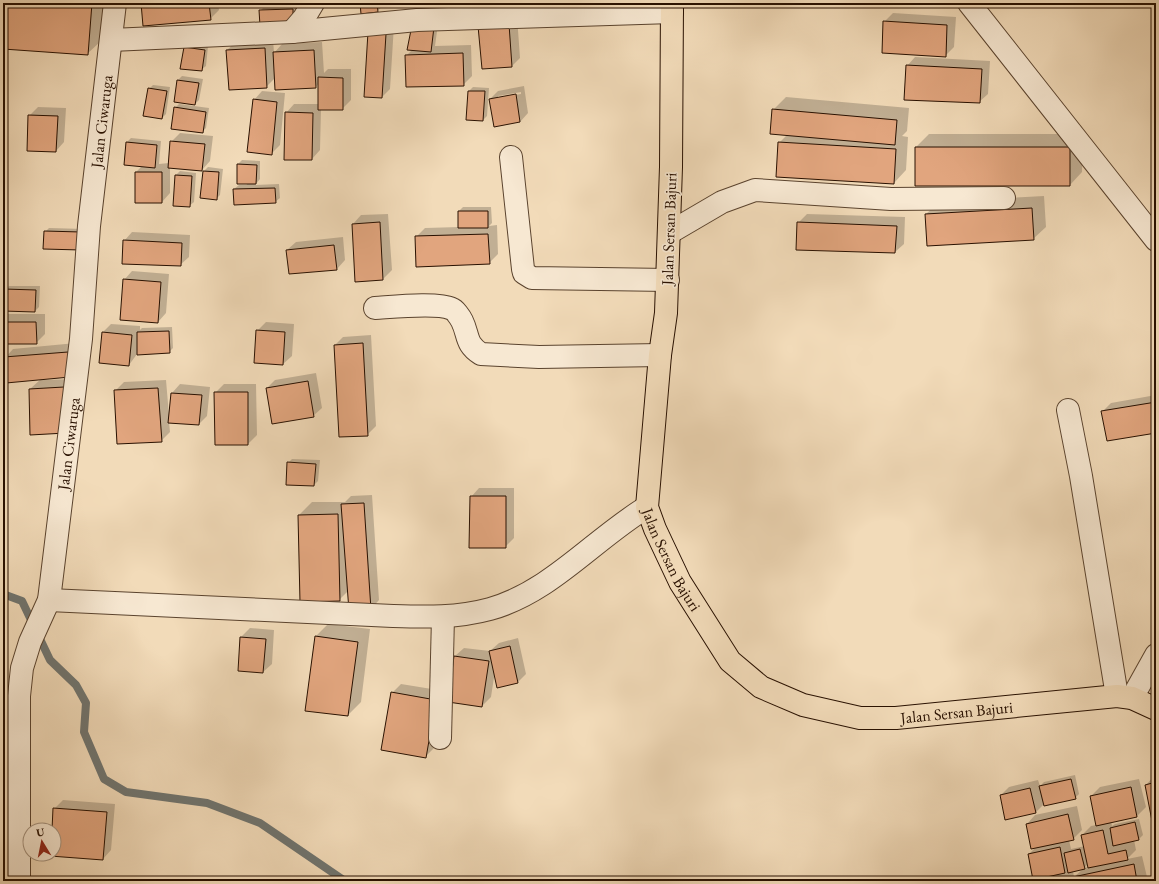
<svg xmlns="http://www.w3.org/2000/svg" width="1159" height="884" font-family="'EB Garamond',serif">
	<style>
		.shadow { fill: #0003; fill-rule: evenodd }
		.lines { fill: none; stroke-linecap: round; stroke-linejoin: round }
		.stream { stroke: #707570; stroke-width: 8 }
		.building { fill: #e1a57e; stroke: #281000 }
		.minor-casing { stroke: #5a432e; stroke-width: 24 }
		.major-casing { stroke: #281000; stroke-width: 24 }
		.minor { stroke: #f7e8d2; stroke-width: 22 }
		.major { stroke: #f2dbb9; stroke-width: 22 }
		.labels { text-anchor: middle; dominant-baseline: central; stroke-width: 3.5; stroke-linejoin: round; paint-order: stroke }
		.street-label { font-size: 16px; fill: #281000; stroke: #f7e8d2 }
	</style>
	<rect width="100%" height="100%" fill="#f2dbb9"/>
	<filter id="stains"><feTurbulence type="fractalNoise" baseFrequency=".005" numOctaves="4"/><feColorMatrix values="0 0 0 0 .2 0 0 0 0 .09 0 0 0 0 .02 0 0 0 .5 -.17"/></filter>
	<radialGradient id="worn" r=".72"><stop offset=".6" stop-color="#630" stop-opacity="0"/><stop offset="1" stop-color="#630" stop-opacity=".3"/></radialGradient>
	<path class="shadow" d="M3,3H103L100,42L87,54L3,48Z
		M142,3H218L219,10L210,19Z
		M361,3H381L382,7L377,11Z
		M297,5V19L260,11L264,7Z
		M893,13L956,17L954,47L945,56L884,22Z
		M517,16L520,58L512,66L483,68Z
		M378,24L394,25L390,89L382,97Z
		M438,24L435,46L471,45L472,76L463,85L406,56Z
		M273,39L274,53L282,44L322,42L324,73L328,69H351V100L342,109H321L320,150L312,159L286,113L294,104H319V83L316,87L275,78L266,87L227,50L236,42Z
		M189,44L208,46L206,66L201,70L181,68Z
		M915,57L990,61L988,94L979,102L907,66Z
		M182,76L203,79L199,100L195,104L175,101L178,80Z
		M153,85L170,87L166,114L162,118L149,89Z
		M524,86L528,113L520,122L490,99L498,91ZM521,92V94L498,98V96Z
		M473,87L489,88L487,116L483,120L467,119L469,91Z
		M262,91L285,93L280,145L271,154L254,100Z
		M786,97L909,108L907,131L902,136L908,137L906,170L894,183L779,143L787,135L773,110Z
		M179,104L209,108L206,128L202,132L175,108Z
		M38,107L66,108L64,142L56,151L29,116Z
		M180,133L213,136L210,161L202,170L170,167V193L162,202L136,172L142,166L127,142L131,138L161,141L159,164L169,163L171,142Z
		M929,134H1083L1082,172L1070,185L916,147Z
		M242,160L260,161V179L255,185L279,184L280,198L275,202L234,189L239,185H247L238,164Z
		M208,167L223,169L220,195L216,199L201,197L204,171Z
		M180,171L196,173L194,202L189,206L176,175Z
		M1044,196L1046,227L1033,239L926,214L939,202Z
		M463,207H491L492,223L489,226L497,225L498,254L489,263L416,237L425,228L459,227V211Z
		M388,214L392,270L383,279L356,281L353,224L361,215Z
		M807,214L905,217L904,244L895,252L798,223Z
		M49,228L85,229L80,249L45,232Z
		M132,232L190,235L189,257L180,265L124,241Z
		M343,237L345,260L337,269L287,250L296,242Z
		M132,271L169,274L166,313L158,322L124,280Z
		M9,286H40L39,307L35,311L5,290Z
		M7,314H45V334L36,343H3V318Z
		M266,322L294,324L292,356L283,364L257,331Z
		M111,324L140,326V330L142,328L172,327L173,348L169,352L137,354L129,365L102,333Z
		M371,335L376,426L367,435L335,345L343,337Z
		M76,343L78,367L42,379V380L72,379L74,424L30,389L41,379L5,358L13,349Z
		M316,373L322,408L313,416L267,388L275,380Z
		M166,380L169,415L172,393L180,384L210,387L207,416L199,424L169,422L170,432L161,441L115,391L124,382Z
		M224,384H256L257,435L248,444L215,393Z
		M1156,395V432L1103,411L1111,403Z
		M292,459L320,460L318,481L314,485L288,463Z
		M479,488H514V538L505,547L471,497Z
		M372,495L379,600L371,609L349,590L339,600L299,515L312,502H345L351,496Z
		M328,624L370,629L361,702L348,715L315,637Z
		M250,628L274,630L272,664L263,672L239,670L241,637Z
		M518,638L526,674L518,682L495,671L491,697L482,706L455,656L464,648L490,651L499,643Z
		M401,684L444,691L434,748L425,757L392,693Z
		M1075,775L1079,794L1075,798L1044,804L1035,813L1001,795L1009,787L1038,780L1040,786L1044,782Z
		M1154,776H1156V819L1146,785Z
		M1139,779L1146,807L1137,816L1111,821L1112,826L1115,824L1139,819L1143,835L1139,839L1134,840L1136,850L1127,859L1142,856L1147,877L1143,881H1030L1034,879L1029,854L1036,847L1027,824L1035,815L1077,806L1082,830L1073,839L1069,840L1071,849L1085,846L1082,835L1091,826L1097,825L1091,796L1100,787ZM1088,864L1089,867L1084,868ZM1083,869L1074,877L1073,871Z
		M63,800L115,804L111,850L103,859L51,854H54L53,830L54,809Z"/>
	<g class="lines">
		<path class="stream" d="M3,594L22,601L50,660L76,685L86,703L84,732L104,779L126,792L207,803L260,823L345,881"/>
	</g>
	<path class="building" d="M3,3H92L88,55L3,49Z
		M141,3H209L211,20L143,26Z
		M360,3H377L378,12L361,14Z
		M386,3H408L386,5Z
		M293,9V24L260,26L259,10Z
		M883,21L947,25L946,57L882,53Z
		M509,24L512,67L482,69L478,26Z
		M434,27L431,52L407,50L411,30Z
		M368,32L386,34L382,98L364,97Z
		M184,47L205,50L202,71L180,69Z
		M265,48L267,88L229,90L226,50Z
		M314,50L316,88L275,90L273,52Z
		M463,53L464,86L406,87L405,55Z
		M906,65L982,69L980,103L904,100Z
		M318,77L343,78V110H318Z
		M177,80L199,83L195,105L174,102Z
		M148,88L167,91L162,119L143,116Z
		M468,91H485L483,121L466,120Z
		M516,94L520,122L494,127L489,99Z
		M253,99L277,102L272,155L247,152Z
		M174,107L206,112L203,133L171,129Z
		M772,109L897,120L895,145L770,134Z
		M285,112L313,113L312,160H284Z
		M28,115L58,116L56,152L27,151Z
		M170,141L205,144L202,171L168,168Z
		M126,142L157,145L155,168L124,165Z
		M778,142L896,149L894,184L776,177Z
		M915,147H1070V186H915Z
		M237,164L257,165L256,184H237Z
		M203,171L219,172L217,200L200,198Z
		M135,172H162V203H135Z
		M175,175L192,176L190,207L173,206Z
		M275,188L276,203L234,205L233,189Z
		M1032,208L1034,240L927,246L925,214Z
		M458,211H488V228H458Z
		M380,222L383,280L355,282L352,224Z
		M797,222L897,226L895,253L796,250Z
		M44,231L81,232V250L43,249Z
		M488,234L490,264L416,267L415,236Z
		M123,240L182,243L181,266L122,264Z
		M334,245L337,270L289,274L286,250Z
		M123,279L161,282L158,323L120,320Z
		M4,289L36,290L35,312L3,311Z
		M3,322H36L37,344H3Z
		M256,330L285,332L283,365L254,363Z
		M169,331L170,353L137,355V332Z
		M102,332L132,335L129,366L99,363Z
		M363,343L368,436L339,437L334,345Z
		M68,352L70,377L6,383L4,357Z
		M308,381L314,417L272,424L266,388Z
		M64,387L66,433L30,435L29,389Z
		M158,388L162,442L117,444L114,390Z
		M214,392H248V445H215Z
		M171,393L202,395L199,425L168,423Z
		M1156,402V433L1107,441L1101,411Z
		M287,462L316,464L314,486L286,485Z
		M470,496H506V548H469Z
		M364,503L371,610L349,611L341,504Z
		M338,514L340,601L300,602L298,515Z
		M315,636L358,642L348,716L305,711Z
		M240,637L266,639L263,673L238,671Z
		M510,646L518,683L497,688L489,651Z
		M454,656L489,661L482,707L448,702Z
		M391,692L436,700L426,758L381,750Z
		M1071,779L1076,799L1044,806L1039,786Z
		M1156,782V820L1152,821L1145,785Z
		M1131,787L1137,817L1096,826L1090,796Z
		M1030,788L1036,813L1005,820L1000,795Z
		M53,808L107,812L103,860L50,856V854H54V830H52Z
		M1068,814L1074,840L1031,849L1026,824Z
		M1135,822L1139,840L1113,846L1110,828Z
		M1103,830L1108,854L1126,850L1128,860L1088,868L1081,835Z
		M1060,847L1065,873L1033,880L1028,854Z
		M1080,849L1085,869L1068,873L1064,853Z
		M1134,864L1137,881H1074L1073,877Z
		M1064,878L1065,881H1053Z"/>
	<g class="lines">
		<g class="minor-casing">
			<g id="minor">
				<path d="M969,3L1156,240"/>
				<path d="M292,32L304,18L313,3"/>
				<path d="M111,40L292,32L417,20L672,12"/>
				<path d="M511,157L523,269L524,273L532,278L668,280"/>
				<path d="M669,233L722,202L755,190L891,199L1004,198"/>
				<path d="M375,308C392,307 438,302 452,309C455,310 460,317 462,321C469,335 465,344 481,354L539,357L660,355"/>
				<path d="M1068,410L1081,476L1117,696"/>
				<path d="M49,600L393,616C426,617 457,618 490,609C551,592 594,539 647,507"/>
				<path d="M1132,698L1156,655"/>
				<path d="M440,738L443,617"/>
				<path id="s1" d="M19,881V696L22,668L30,642L49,600L81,339L89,226L115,3"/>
			</g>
		</g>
		<g class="major-casing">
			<g id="major">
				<path id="s2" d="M672,3L671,167L666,313L660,355L647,507L655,529L680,582L730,661L761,687L803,705L860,718H896L1117,696L1132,698L1156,709"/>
			</g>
		</g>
		<use href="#minor" class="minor"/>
		<use href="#major" class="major"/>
	</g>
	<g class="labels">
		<g class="street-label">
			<text stroke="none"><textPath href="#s1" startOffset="768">Jalan Ciwaruga</textPath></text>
			<text transform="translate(669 229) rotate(-88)">Jalan Sersan Bajuri</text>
			<text stroke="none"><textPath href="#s1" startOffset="444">Jalan Ciwaruga</textPath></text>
			<text stroke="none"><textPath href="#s2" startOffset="563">Jalan Sersan Bajuri</textPath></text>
			<text stroke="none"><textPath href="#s2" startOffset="922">Jalan Sersan Bajuri</textPath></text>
		</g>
	</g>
	<rect width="1159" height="884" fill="none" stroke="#f2dbb9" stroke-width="16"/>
	<rect x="4" y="4" width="1151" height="876" fill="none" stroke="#281000" stroke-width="2"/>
	<rect x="8" y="8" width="1143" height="868" fill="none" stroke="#281000"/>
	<g transform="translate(42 842) rotate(350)"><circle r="19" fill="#f7e8d2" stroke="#a4927e"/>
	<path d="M0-3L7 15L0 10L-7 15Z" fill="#8f2418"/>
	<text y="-6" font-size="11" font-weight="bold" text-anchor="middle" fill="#281000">U</text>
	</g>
	<rect width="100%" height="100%" filter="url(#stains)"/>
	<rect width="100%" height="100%" fill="url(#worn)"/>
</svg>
